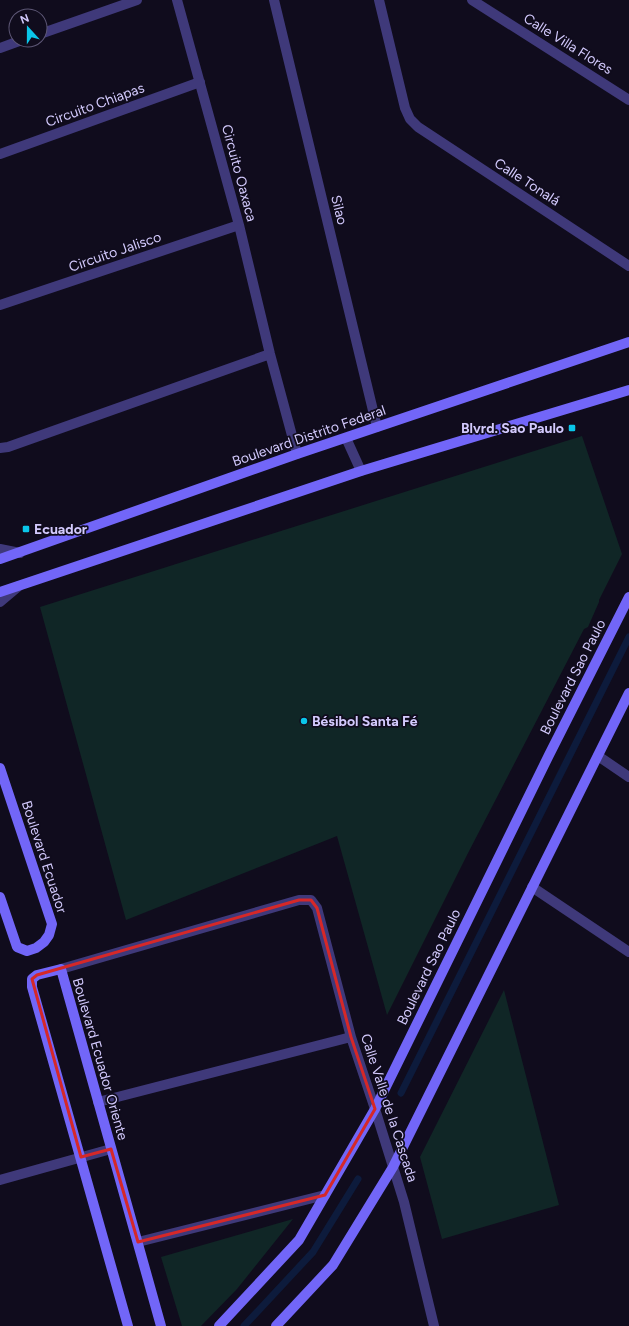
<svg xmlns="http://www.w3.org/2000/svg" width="629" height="1326" font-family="Figtree,sans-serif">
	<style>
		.green { fill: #102626 }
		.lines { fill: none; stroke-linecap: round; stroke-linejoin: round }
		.stream { stroke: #0d1b3c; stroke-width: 7 }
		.street { stroke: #3f397a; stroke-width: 10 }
		.secondary { stroke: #7266f8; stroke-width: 10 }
		.marked { fill: none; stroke: #d62828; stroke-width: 3; stroke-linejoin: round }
		.poi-dot { fill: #0ac6e9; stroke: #100c1d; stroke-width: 1.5 }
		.labels { text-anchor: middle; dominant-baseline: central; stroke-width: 3.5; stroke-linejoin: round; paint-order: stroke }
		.street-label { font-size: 14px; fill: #d3cafd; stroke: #100c1d }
		.poi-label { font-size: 14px; font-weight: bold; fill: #d3cafd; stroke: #100c1d; text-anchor: start }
	</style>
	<rect width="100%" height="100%" fill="#100c1d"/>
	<path class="green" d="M582,436L622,554L599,600V602L588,627L584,629L467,855L387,1015L337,836L126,920L40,607Z
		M504,990L559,1205L442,1239L420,1157Z
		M293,1219L237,1289L201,1326H182L161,1257Z"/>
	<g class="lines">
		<path class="stream" d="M401,1093L629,637
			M244,1326L313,1252L358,1179"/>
		<path class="street" d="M177,0L239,225L270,354L297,454
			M274,0L377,427
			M379,0L405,108L410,119L418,127L629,266
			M472,0L629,100
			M40,34L137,0
			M0,48L22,40
			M0,154L200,82
			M0,305L239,225
			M346,438L361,471
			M0,448L8,447L270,354
			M0,549L20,553
			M0,602L19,586
			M598,756L629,777
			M532,887L629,952
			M61,969L299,900H311L317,908L351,1037L375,1109L404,1202L434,1326
			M98,1102L351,1037
			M0,1180L111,1149
			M138,1242L325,1195"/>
		<path class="secondary" d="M0,559L297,454L629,342
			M0,592L361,471L629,390
			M0,768L52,924L49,935L44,942L36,948L27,951L17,947L0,897
			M128,1326L32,987V979L37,975L61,969L161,1326
			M219,1326L299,1240L375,1109L549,755L629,597
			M276,1326L333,1265L393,1167L629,693"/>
	</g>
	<path class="marked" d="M299,900H311L317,908L351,1037L375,1109L325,1195L138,1242L111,1149L81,1157L32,979L37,975Z"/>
	<g class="poi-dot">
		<rect x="568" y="424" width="8" height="8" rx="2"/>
		<rect x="22" y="525" width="8" height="8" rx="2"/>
		<circle cx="304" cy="721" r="4"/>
	</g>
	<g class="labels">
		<g class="street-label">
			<text transform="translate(568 44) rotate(32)">Calle Villa Flores</text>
			<text transform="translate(95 105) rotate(-20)">Circuito Chiapas</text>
			<text transform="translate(239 173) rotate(75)">Circuito Oaxaca</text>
			<text transform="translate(527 182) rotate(33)">Calle Tonalá</text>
			<text transform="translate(339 210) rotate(76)">Silao</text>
			<text transform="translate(115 252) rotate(-19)">Circuito Jalisco</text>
			<text transform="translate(309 436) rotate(-19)">Boulevard Distrito Federal</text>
			<text transform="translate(573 677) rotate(-63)">Boulevard Sao Paulo</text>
			<text transform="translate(44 857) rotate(72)">Boulevard Ecuador</text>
			<text transform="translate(429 967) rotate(-64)">Boulevard Sao Paulo</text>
			<text transform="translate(100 1059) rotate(74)">Boulevard Ecuador Oriente</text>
			<text transform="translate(389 1108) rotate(72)">Calle Valle de la Cascada</text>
		</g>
		<g class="poi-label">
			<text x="564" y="428" text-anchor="end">Blvrd. Sao Paulo</text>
			<text x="34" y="529">Ecuador</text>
			<text x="312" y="721">Bésibol Santa Fé</text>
		</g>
	</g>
	<g transform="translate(28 28) rotate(339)"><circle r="19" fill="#100c1d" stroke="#5e5877"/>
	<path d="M0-3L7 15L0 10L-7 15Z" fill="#0ac6e9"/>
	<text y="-6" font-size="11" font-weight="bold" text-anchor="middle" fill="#d3cafd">N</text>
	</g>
</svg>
